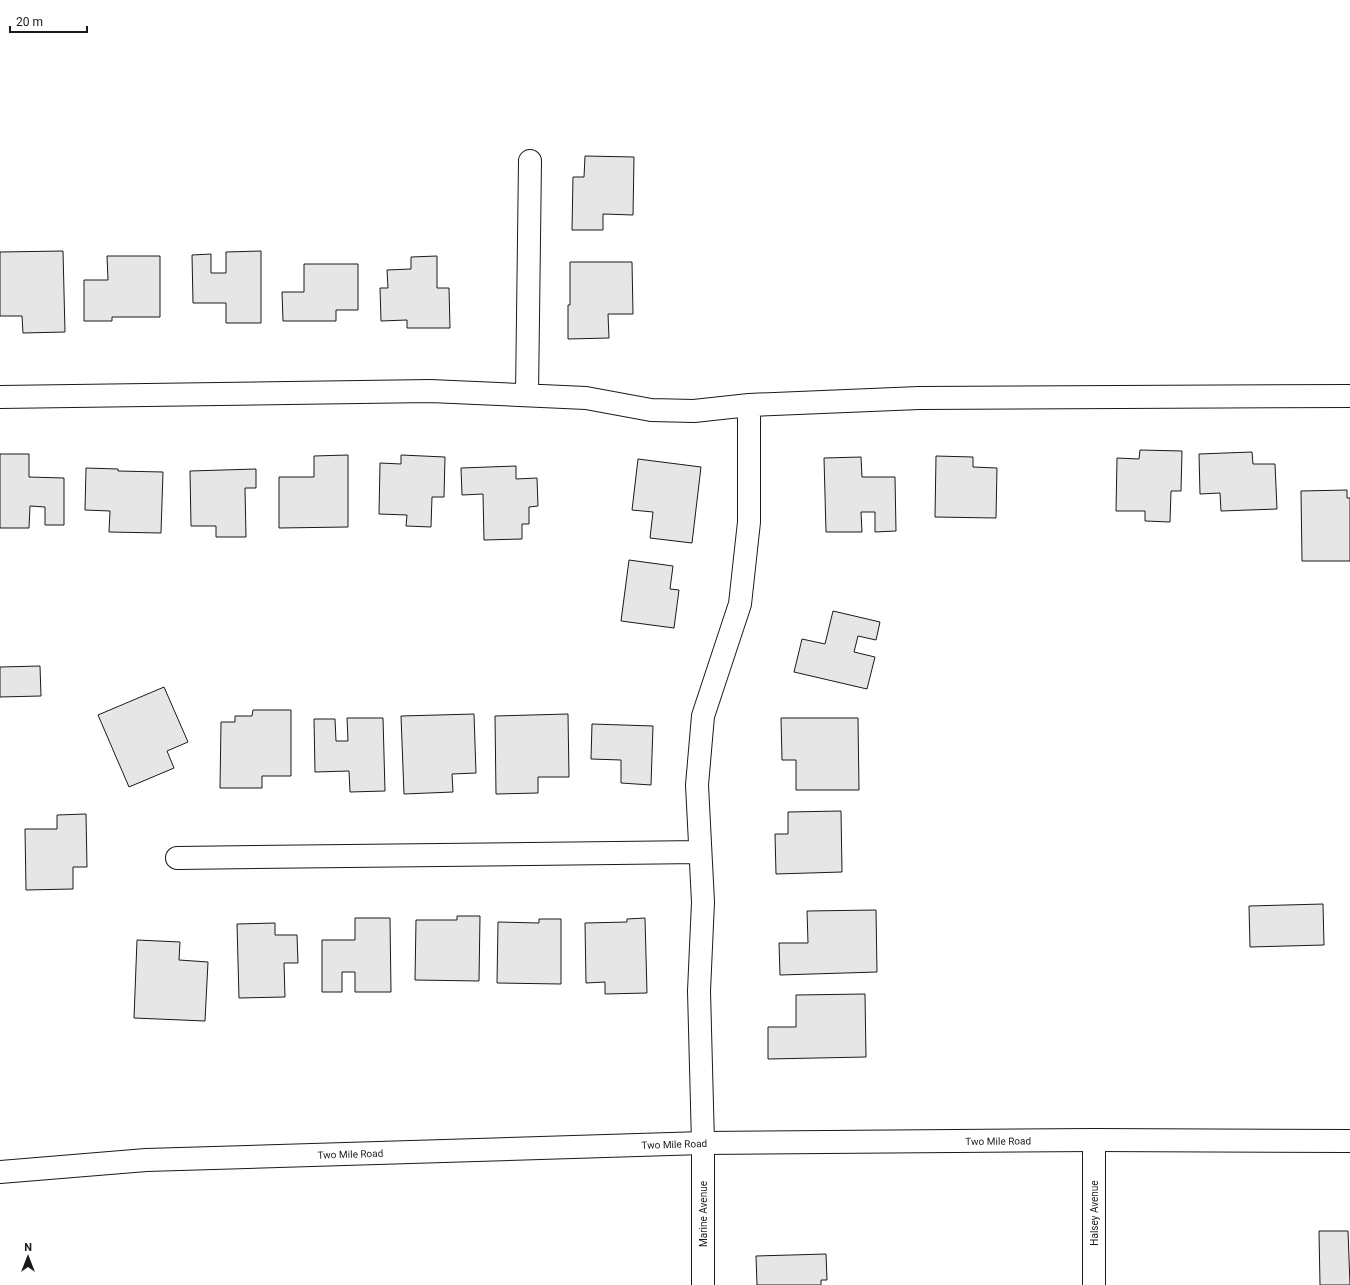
<svg xmlns="http://www.w3.org/2000/svg" width="1350" height="1285" font-family="Roboto,sans-serif">
	<style>
		.building { fill: #e6e6e6; stroke: #1a1a1a }
		.lines { fill: none; stroke-linecap: round; stroke-linejoin: round }
		.minor-casing { stroke: #1a1a1a; stroke-width: 24 }
		.tertiary-casing { stroke: #1a1a1a; stroke-width: 24 }
		.minor { stroke: #fff; stroke-width: 22 }
		.tertiary { stroke: #fff; stroke-width: 22 }
		.labels { text-anchor: middle; dominant-baseline: central; stroke-width: 3; stroke-linejoin: round; paint-order: stroke }
		.street-label { font-size: 10px; fill: #1a1a1a; stroke: #fff }
	</style>
	<rect width="100%" height="100%" fill="#fff"/>
	<path class="building" d="M585,156L634,157L633,215L603,214V230H572L573,177H584Z
		M63,251L65,332L23,333L22,316H0V252Z
		M261,251V323H226V303H193L192,255L211,254V273H226V252Z
		M107,256H160V317H112V321H84V280H108Z
		M437,256V288H449L450,328H407V320L381,321L380,288H388L387,270L411,269V257Z
		M570,262H632L633,314H608L609,338L568,339V305H570Z
		M304,264H358V310H336V321H283L282,292H304Z
		M1140,450L1182,451L1181,491H1171L1170,522L1145,521V511H1116L1117,458L1139,459Z
		M1252,452L1253,464H1275L1277,509L1221,511L1220,493L1200,494L1199,454Z
		M0,454H29V477L64,478V525H45V507L30,506L29,528H0Z
		M348,455V527L279,528V477H314V456Z
		M401,455L445,457L444,497H432L431,527L406,526L407,515L379,514L380,463L401,464Z
		M936,456L973,457V467L997,468L996,518L935,517Z
		M861,457L862,477H895L896,531L875,532V512H861L862,532H826L824,458Z
		M638,459L701,467L692,543L650,538L653,512L632,510Z
		M516,466V479L537,478L538,506L529,507V524H522V539L484,540L483,494L462,495L461,468Z
		M86,468L118,469V471L163,472L161,533L109,532L110,511L85,510Z
		M256,469V488H245L246,537H216V526H191L190,471Z
		M1347,490V498H1350V561H1302L1301,491Z
		M629,560L673,566L670,589L679,590L674,628L621,621Z
		M833,611L880,622L876,640L858,636L854,652L875,657L867,689L794,672L802,639L825,644Z
		M40,666L41,696L0,697V667Z
		M164,687L188,742L167,751L174,768L129,787L98,715Z
		M253,710H291V776H262V788H220L221,722H235V716H252Z
		M474,714L476,773L452,774L453,792L404,794L401,716Z
		M568,714L569,777H538V793L496,794L495,716Z
		M347,718H383L385,791L350,792L349,771L315,772L314,719H335L336,741H348Z
		M781,718H858L859,790H796V760H782Z
		M592,724L653,726L651,785L621,783V760L591,759Z
		M841,811L842,872L776,874L775,834H788V812Z
		M86,814L87,867H73V889L26,890L25,829H57V815Z
		M1323,904L1324,945L1250,947L1249,906Z
		M876,910L877,972L780,975L779,943H808L807,911Z
		M457,916H480L479,981L415,980L416,920H457Z
		M355,918H390L391,992H355V972H342V992H322V940H355Z
		M645,918L647,993L605,994V982L586,983L585,923L627,922V919Z
		M539,919H561V984L497,983L498,922L539,923Z
		M275,923V935H297L298,963H284L285,997L239,998L237,924Z
		M137,940L180,942L179,960L208,962L205,1021L134,1018Z
		M865,994L866,1057L768,1059V1027H796V995Z
		M1319,1231H1348L1350,1285H1320Z
		M826,1254L827,1280H821V1285H757L756,1256Z"/>
	<g class="lines">
		<g class="minor-casing">
			<path id="minor" d="M527,395L530,161
				M0,397L430,391L586,398L651,410L694,411L749,405L919,398L1350,396
				M177,858L700,852
				M1094,1140V1285
				M703,1285V1143L699,991L703,902L697,785L703,716L740,604L749,522V405"/>
		</g>
		<g class="tertiary-casing">
			<g id="tertiary">
				<path id="s1" d="M0,1172L146,1160L703,1143L1094,1140L1350,1141"/>
			</g>
		</g>
		<use href="#minor" class="minor"/>
		<use href="#tertiary" class="tertiary"/>
	</g>
	<g class="labels">
		<g class="street-label">
			<text stroke="none"><textPath href="#s1" startOffset="999">Two Mile Road</textPath></text>
			<text stroke="none"><textPath href="#s1" startOffset="675">Two Mile Road</textPath></text>
			<text stroke="none"><textPath href="#s1" startOffset="351">Two Mile Road</textPath></text>
			<text transform="translate(1094 1213) rotate(-90)">Halsey Avenue</text>
			<text transform="translate(703 1214) rotate(-90)">Marine Avenue</text>
		</g>
	</g>
	<g transform="translate(28 1257)" stroke="#ffffff" stroke-width="3" paint-order="stroke">
	<path d="M0-3L7 15L0 10L-7 15Z" fill="#1a1a1a"/>
	<text y="-6" font-size="11" font-weight="bold" text-anchor="middle" fill="#1a1a1a">N</text>
	</g>
	<path d="M10 26v6h77v-6" fill="none" stroke="#1a1a1a" stroke-width="2"/>
	<text x="16" y="26" font-size="12" fill="#1a1a1a" stroke="#ffffff" stroke-width="3" paint-order="stroke">20 m</text>
</svg>
